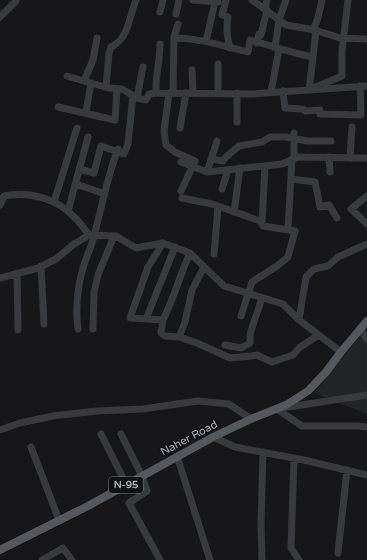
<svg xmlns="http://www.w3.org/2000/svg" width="367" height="560" font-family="'Varela Round',sans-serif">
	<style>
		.built { fill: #232426 }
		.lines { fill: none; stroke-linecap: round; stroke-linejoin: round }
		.minor { stroke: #383a3d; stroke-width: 7 }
		.major { stroke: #55585c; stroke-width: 8 }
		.labels { text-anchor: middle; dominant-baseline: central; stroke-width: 3; stroke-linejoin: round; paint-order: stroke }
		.shield { fill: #121214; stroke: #7d8186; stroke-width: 1 }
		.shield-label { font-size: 10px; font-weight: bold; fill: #abb1b7 }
		.street-label { font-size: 11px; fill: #abb1b7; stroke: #121214 }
	</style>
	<rect width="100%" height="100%" fill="#171719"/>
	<path class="built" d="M367,328V414L314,393Z"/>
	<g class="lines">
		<path class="minor" d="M193,0L218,2
			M226,0L222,15L228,17C226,29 227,36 230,48
			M252,0L286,25L315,30L340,38L367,39
			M265,9L267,0
			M160,12L163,0
			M176,14L179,0
			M0,17L16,1V0
			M313,30L318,18L322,0
			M174,38C199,38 223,46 248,52L250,40L299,54L313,57L309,90
			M206,41L215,2
			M257,43L259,34L261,35L267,10
			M275,48L279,20L286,0
			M313,57L316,30
			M218,64V93
			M192,70L193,93
			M67,76L108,88L122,89L137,98L146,100L149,94L156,93L252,94L367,86
			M84,81L93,60L97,38
			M106,87L109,53L111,47C129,39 129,16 136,0
			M313,88L342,76V51L348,0
			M283,91L285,108L303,109L305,111L320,110V114L361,115L360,86
			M271,92L279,49
			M156,93C155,76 160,61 160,44
			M169,93L164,131L166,145L175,152L195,161L181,191
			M173,93L174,37L178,24
			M137,98L143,67
			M58,107L115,120L117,89
			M86,112L91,83
			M237,122V93
			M180,128L186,93
			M294,133V159
			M329,157L330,172
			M350,158L352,127
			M211,159L223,161L226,157L239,146L262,142L270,137H286L307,141H331
			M181,162L207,172L282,164L298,157L367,158
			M79,169L94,173L101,146L124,154L128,144L133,95
			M207,172L217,141
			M291,179L315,182L320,207L329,205L337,218
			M76,184L105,194
			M222,189L228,170
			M367,196L351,209L367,224
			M182,198L212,204L260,221L263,226L295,231L288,257L277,266L252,282L241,316
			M54,202L77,128
			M0,205L4,196C28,191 56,198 73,216C79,221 84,228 89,235
			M68,211L88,137
			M234,212L240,168
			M262,224L265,166
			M288,229L292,159
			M163,243L148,267L130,318L163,320L161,333L165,336L179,337L197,343L230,358L251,356L257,355L272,362L293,355L300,347L319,335
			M214,254L218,207
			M41,266L44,324
			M17,273L18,330
			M0,278L38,268L56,259L74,244L89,235L116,236L136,248L163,243L190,253L224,286L283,304L298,319L341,352
			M146,319L175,247
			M163,320C174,298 180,275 190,253
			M299,320L306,277L314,269L328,266L338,257L367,244
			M78,329C75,309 78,281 85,262C88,253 92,245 94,236C102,207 107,177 118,149
			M93,329L94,292L98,275L114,236
			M360,329L367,339
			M179,337L185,322L192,290L204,267
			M225,345L241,348L250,343V334L262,298
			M282,408L367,395
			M277,409L302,426H358L367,427
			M0,430L20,423L53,416L97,411L143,409L198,401L229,404L251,419
			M101,434L126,484
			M121,434L142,476L147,491L129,503L160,560
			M213,437L235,447L304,460L367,475
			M31,447L59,520
			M177,456L210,560
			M294,458L291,548L299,560
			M338,553L347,470
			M42,560L63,548L72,560
			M262,560L261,525L263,452"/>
		<path class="major" d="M0,550L88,506L213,437L251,419L286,405L308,391L326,372L341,352L367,321"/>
	</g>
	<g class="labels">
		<rect class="shield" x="109" y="477" width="34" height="16" rx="3"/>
		<g class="shield-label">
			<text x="126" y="485">N-95</text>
		</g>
		<g class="street-label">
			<text transform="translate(189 438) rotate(-28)">Naher Road</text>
		</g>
	</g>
</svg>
